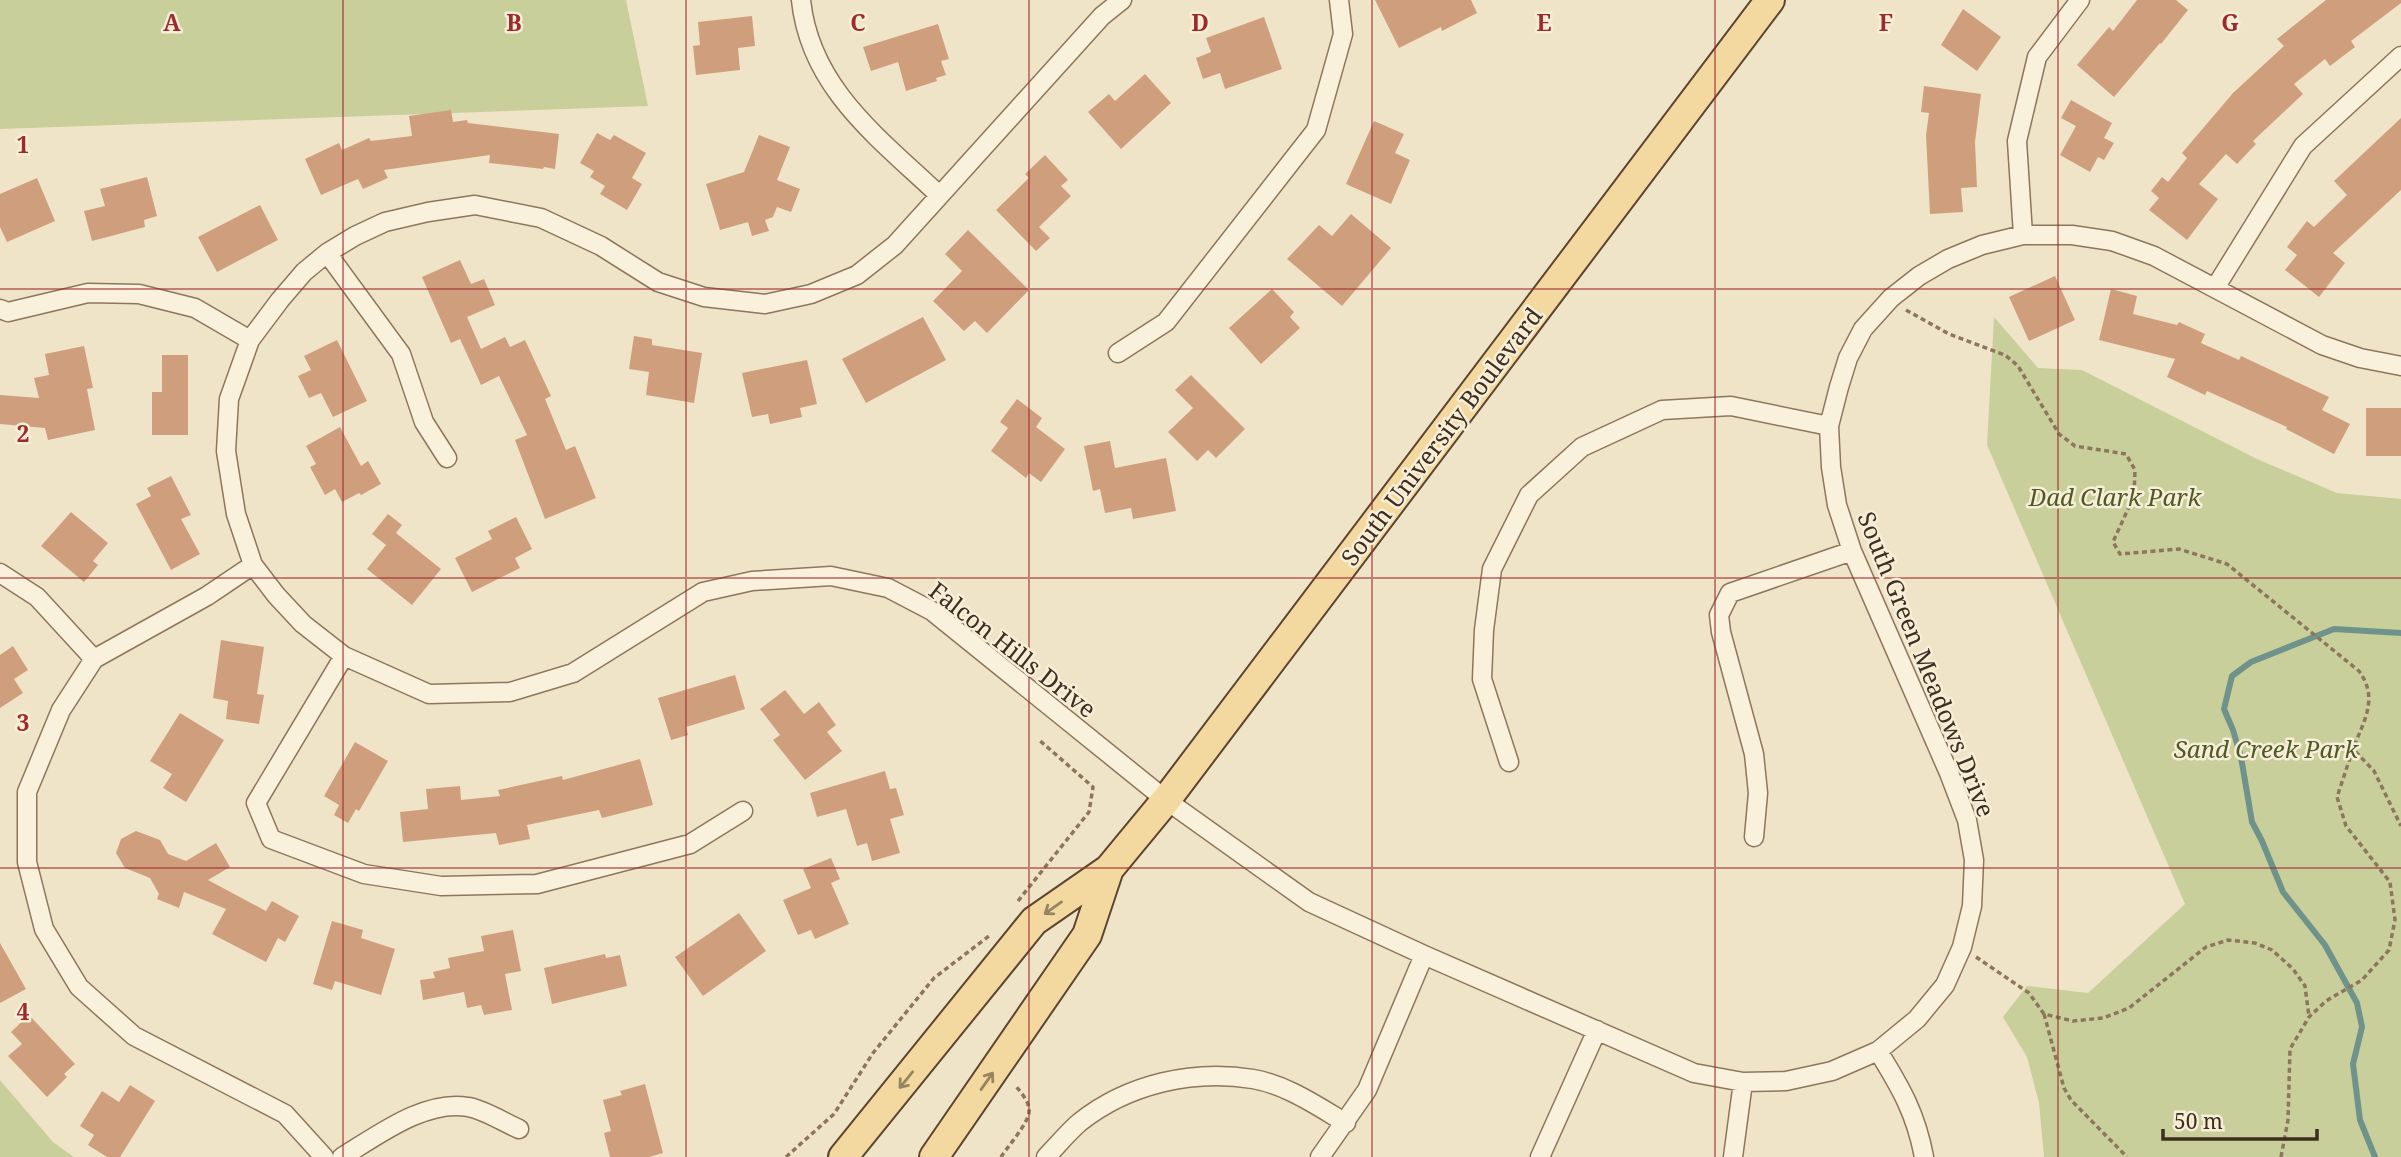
<svg xmlns="http://www.w3.org/2000/svg" width="2401" height="1157" font-family="'Noto Serif',serif">
	<style>
		.green { fill: #c9cf9b }
		.lines { fill: none; stroke-linecap: round; stroke-linejoin: round }
		.stream { stroke: #6f938a; stroke-width: 6 }
		.building { fill: #cf9f7d }
		.minor-casing { stroke: #8d765c; stroke-width: 21 }
		.primary-casing { stroke: #5b4430; stroke-width: 32 }
		.path { stroke: #8d765c; stroke-width: 3.5; stroke-dasharray: 5 3.5; stroke-linecap: butt }
		.minor { stroke: #faf1dc; stroke-width: 18 }
		.primary { stroke: #f3d9a0; stroke-width: 28 }
		.oneway { stroke: #988460 }
		.grid { fill: none; stroke: #9e2a2b; stroke-width: 2; stroke-opacity: 0.55 }
		.labels { text-anchor: middle; dominant-baseline: central; stroke-width: 5; stroke-linejoin: round; paint-order: stroke }
		.street-label { font-size: 24px; fill: #3d2e20; stroke: #f7eed8 }
		.park-label { font-size: 24px; font-style: italic; fill: #4d5a26; stroke: #f7eed8 }
		.grid-label { font-size: 23px; text-anchor: middle; font-weight: bold; fill: #9e2a2b; stroke: #f7eed8; stroke-width: 5; stroke-linejoin: round; paint-order: stroke }
	</style>
	<rect width="100%" height="100%" fill="#f0e4c8"/>
	<path class="green" d="M0,0H626L648,106L0,129Z
		M1994,317L2038,368L2082,370L2257,459L2337,493L2401,499V1157H2044L2039,1103L2027,1057L2003,1017L2027,986L2088,993L2185,904L1987,445Z
		M0,1080L53,1142L74,1157H0Z"/>
	<g class="lines">
		<path class="stream" d="M2375,1157L2360,1120L2353,1064L2362,1027L2357,1003L2325,945L2283,892L2262,841L2252,822L2241,757L2233,730L2224,709L2232,676L2251,662L2334,629L2401,633"/>
	</g>
	<path class="building" d="M1375,0H1471L1477,13L1442,31L1441,27L1399,48Z
		M2137,0H2176L2188,10L2161,44L2160,43L2114,97L2077,65L2109,27L2113,31Z
		M2326,0H2401V3L2351,41L2355,47L2330,66L2325,59L2294,84L2303,94L2253,141L2256,144L2237,164L2226,154L2199,184L2218,199L2187,240L2149,210L2159,198L2151,191L2162,177L2168,182L2187,158L2182,153L2233,93L2284,46L2277,39Z
		M1963,9L2001,37L1977,71L1941,45Z
		M752,16L755,46L738,48L740,70L696,75L693,46L700,45L698,22Z
		M1264,17L1282,69L1225,89L1220,73L1203,79L1196,58L1211,52L1206,38Z
		M938,24L949,59L941,61L946,75L936,78L937,81L906,91L898,62L871,71L863,47Z
		M1145,74L1171,103L1121,149L1088,112L1109,94L1115,101Z
		M1924,86L1981,94L1975,142L1977,187L1961,188L1963,212L1930,214L1926,135L1929,113L1921,112Z
		M2071,100L2112,123L2104,138L2114,143L2104,160L2098,157L2090,172L2060,155L2076,126L2061,118Z
		M451,110L453,122L467,120L468,123L559,134L555,169L544,167L543,169L489,163L490,155L384,170L388,178L363,189L358,179L321,195L305,159L339,143L342,150L369,138L371,141L412,136L409,116Z
		M2401,118V190L2333,253L2345,263L2319,297L2285,270L2297,255L2287,247L2307,221L2314,227L2347,195L2334,181Z
		M1374,121L1404,134L1395,153L1410,160L1391,204L1346,184Z
		M597,133L610,140L614,135L646,153L632,178L642,184L627,210L600,194L605,186L590,177L594,171L580,163Z
		M759,135L790,147L777,180L800,189L791,212L777,207L773,217L765,220L769,231L752,236L748,222L720,230L706,184L744,172Z
		M1045,155L1068,180L1061,186L1071,196L1039,227L1050,238L1036,251L996,210L1029,178L1025,174Z
		M147,177L157,216L144,220L145,227L92,241L84,211L105,206L100,189Z
		M37,178L55,221L7,242L0,227V194Z
		M260,205L278,240L217,272L198,237Z
		M1351,214L1391,248L1342,306L1287,259L1319,225L1332,236Z
		M968,230L1029,290L987,333L975,321L964,331L933,301L962,271L945,254Z
		M460,260L471,284L484,279L495,305L467,317L481,349L505,337L510,347L525,340L551,396L545,399L566,450L575,446L596,498L545,519L515,440L527,435L499,376L481,385L460,339L451,343L422,277Z
		M2055,276L2075,320L2029,341L2009,297Z
		M1272,289L1294,312L1290,317L1300,328L1261,364L1229,328Z
		M2111,289L2137,296L2133,314L2177,325L2179,322L2205,334L2201,343L2239,360L2241,356L2329,397L2322,410L2350,424L2334,454L2286,429L2287,427L2207,391L2205,395L2167,377L2175,359L2099,340Z
		M923,317L946,360L866,403L842,359Z
		M634,336L652,339V345L702,353L694,403L646,395L649,372L629,369Z
		M337,340L367,401L333,417L321,393L309,398L298,376L311,370L304,356Z
		M84,346L93,388L87,389L95,430L48,440L45,428L0,424V395L39,398L34,378L49,375L45,354Z
		M162,355H188V435H152V392H162Z
		M807,360L817,404L800,408L802,417L770,424L768,414L752,417L742,373Z
		M1191,375L1245,429L1216,458L1208,450L1197,461L1168,432L1193,408L1175,390Z
		M1017,399L1042,418L1036,427L1065,449L1041,482L1029,473L1026,478L991,451L1008,428L1000,422Z
		M2366,408H2401V456H2366Z
		M340,427L361,466L368,461L381,484L361,495L359,493L342,502L335,489L325,495L310,467L316,464L306,446Z
		M1110,441L1115,468L1166,458L1176,511L1133,519L1131,508L1105,513L1100,489L1093,491L1084,446Z
		M171,476L191,515L181,519L200,554L171,570L136,504L151,496L147,488Z
		M71,512L108,543L93,561L98,565L84,582L41,546Z
		M388,514L402,525L396,533L441,569L412,605L367,569L386,545L372,534Z
		M516,517L532,549L515,558L520,568L472,592L455,558L492,539L488,531Z
		M221,640L264,647L257,694L264,695L259,724L226,719L228,701L213,698Z
		M13,646L28,670L14,679L23,693L0,708V655Z
		M735,675L745,709L686,727L688,735L671,740L658,698Z
		M785,690L804,714L819,702L836,725L827,732L842,751L805,780L773,740L780,735L760,709Z
		M180,713L224,740L186,802L163,788L172,774L150,761Z
		M355,742L388,761L359,811L356,809L348,823L334,815L339,805L324,796Z
		M640,759L653,805L602,818L599,810L527,825L530,839L499,845L496,833L403,842L400,812L428,809L426,789L460,786L461,800L500,796L498,790L562,776L563,780Z
		M885,771L890,789L896,788L904,815L890,819L900,853L872,861L867,843L857,846L846,809L817,817L810,793Z
		M136,831L160,840L168,854L186,861L216,843L230,867L208,880L266,911L272,901L299,916L285,942L278,938L266,962L212,934L226,909L184,892L179,908L157,899L159,894L150,878L125,868L116,853L121,839Z
		M831,858L840,879L831,883L849,924L815,939L811,930L798,935L783,900L811,888L803,869Z
		M739,913L766,951L703,996L675,957Z
		M332,921L363,930L361,938L395,949L381,995L335,981L332,990L313,984Z
		M513,930L521,971L505,974L512,1010L484,1015L481,1005L467,1008L464,992L423,1000L420,980L435,978L433,972L450,968L448,958L484,951L481,936Z
		M0,943L26,989L0,1003Z
		M605,954L606,958L620,955L627,986L552,1004L544,968Z
		M29,1015L75,1064L64,1074L67,1077L47,1097L8,1056L22,1044L11,1032Z
		M645,1084L663,1153L649,1157H610L604,1133L611,1131L603,1100L622,1095L620,1091Z
		M130,1085L155,1101L120,1157H107L88,1145L94,1135L80,1126L102,1091L119,1102Z"/>
	<g class="lines">
		<g class="minor-casing">
			<path id="minor" d="M801,0C810,88 879,138 939,195
				M1122,0L1102,16L895,245L857,275L811,294L765,304L704,297L658,282L601,246L541,218L475,205L428,212L385,222L355,236L327,253L304,272L280,300L250,340L229,399L226,451L236,514L253,565L276,595L303,624L344,656L429,694L510,692L573,673L703,592L752,581L831,576L888,588L932,611L1166,800L1309,902L1424,955L1694,1073L1743,1082L1786,1081L1832,1071L1878,1051L1917,1019L1945,985L1962,947L1972,906L1974,860L1967,820L1949,773L1852,551L1837,505L1831,467L1829,426L1839,387L1848,358L1863,329L1891,298L1919,276L1948,259L1982,245L2023,235H2072L2112,241L2154,256L2322,345L2360,358L2401,366
				M2023,235L2017,141L2037,57L2080,0
				M327,253L401,354L424,422L447,458
				M2215,288L2303,146L2401,56
				M0,309L8,312L88,293L139,294L195,308L250,340
				M1118,353L1166,322L1316,130L1343,34L1339,0
				M253,565L207,596L94,659L61,710L27,792V862L44,929L79,987L134,1036L285,1114L324,1157
				M0,573L37,597L94,659
				M344,656L256,803L271,839L364,874L441,886L537,884L690,844L743,811
				M1509,762L1482,679L1484,630L1492,569L1529,495L1582,447L1662,410L1731,406L1829,426
				M1754,837L1758,793L1754,754L1721,632L1719,615L1730,593L1852,551
				M1878,1051C1901,1088 1916,1114 1924,1157
				M342,1157C377,1136 425,1099 468,1107C483,1109 505,1123 519,1129
				M1046,1157C1057,1146 1068,1132 1080,1122C1128,1084 1193,1069 1253,1079C1287,1085 1317,1106 1346,1123
				M1320,1157L1367,1090L1424,955
				M1540,1157L1597,1030
				M1733,1157L1743,1082"/>
		</g>
		<g class="primary-casing">
			<path id="primary" d="M843,1157L1034,921L1109,869L1166,800L1770,0
				M934,1157L1087,935L1109,869"/>
		</g>
		<path class="path" d="M1906,310L1949,334L2005,355L2018,366L2059,434L2075,446L2126,454L2135,470L2134,496L2113,542L2120,554L2179,549L2227,564L2359,671C2379,699 2364,720 2353,749
			M1018,901L1089,812L1093,787L1038,739
			M1976,957L2029,993L2044,1014L2073,1021L2103,1018L2129,1008L2206,947L2228,940L2255,943L2272,950L2293,969L2305,986L2309,1017
			M2044,1014L2064,1088L2071,1100L2127,1157
			M786,1157L834,1114L873,1053L934,978L989,936
			M1001,1157C1008,1146 1028,1124 1029,1112C1030,1102 1021,1093 1016,1086
			M2281,1157L2288,1120L2290,1049L2309,1017L2326,1001L2362,980L2389,950L2395,920L2390,882L2346,826L2337,797L2353,749L2374,771L2401,826"/>
		<use href="#minor" class="minor"/>
		<use href="#primary" class="primary"/>
	</g>
	<defs><path id="oneway-shaft" d="M-6 0H5M1.5-3L5.5 0L1.5 3" fill="none" stroke-width="1.6" stroke-linecap="round" stroke-linejoin="round" transform="scale(1.75)"/></defs>
	<g class="oneway">
		<use href="#oneway-shaft" transform="translate(1053 908) rotate(145)"/>
		<use href="#oneway-shaft" transform="translate(906 1080) rotate(129)"/>
		<use href="#oneway-shaft" transform="translate(987 1081) rotate(-55)"/>
	</g>
	<path class="grid" d="M343,0V1157M686,0V1157M1029,0V1157M1372,0V1157M1715,0V1157M2058,0V1157M0,289H2401M0,578H2401M0,868H2401"/>
	<g class="labels">
		<g class="street-label">
			<text transform="translate(1441 436) rotate(-53)">South University Boulevard</text>
			<text transform="translate(1013 649) rotate(38)">Falcon Hills Drive</text>
			<text transform="translate(1927 664) rotate(68)">South Green Meadows Drive</text>
		</g>
		<g class="park-label">
			<text x="2115" y="496">Dad Clark Park</text>
			<text x="2266" y="748">Sand Creek Park</text>
		</g>
	</g>
	<g class="grid-label">
		<text x="172" y="31">A</text>
		<text x="514" y="31">B</text>
		<text x="858" y="31">C</text>
		<text x="1200" y="31">D</text>
		<text x="1544" y="31">E</text>
		<text x="1886" y="31">F</text>
		<text x="2230" y="31">G</text>
		<text x="23" y="153">1</text>
		<text x="23" y="442">2</text>
		<text x="23" y="731">3</text>
		<text x="23" y="1020">4</text>
	</g>
	<path d="M2163 1129v10h154v-10" fill="none" stroke="#3d2e20" stroke-width="3.5"/>
	<text x="2174" y="1129" font-size="21" fill="#3d2e20" stroke="#f7eed8" stroke-width="5" paint-order="stroke">50 m</text>
</svg>
